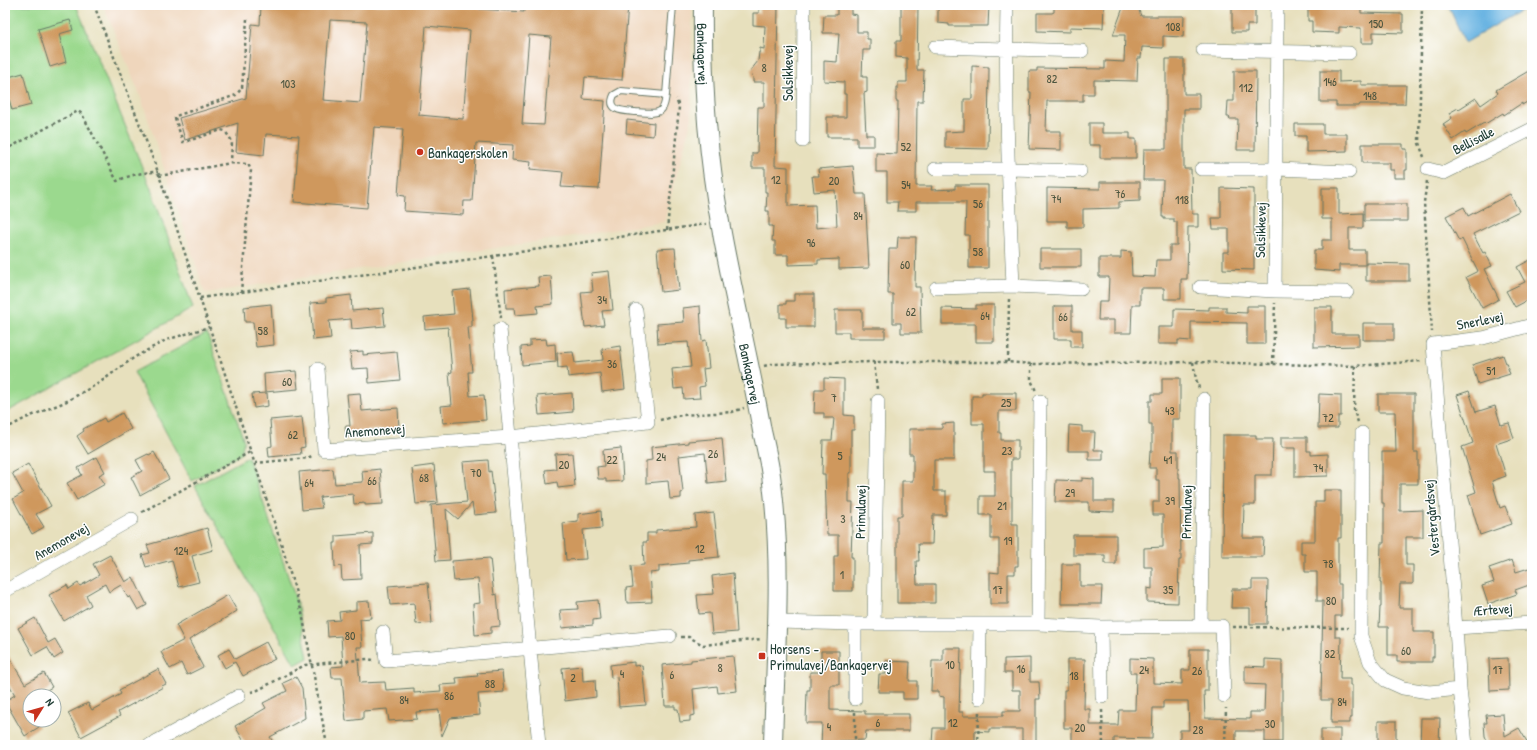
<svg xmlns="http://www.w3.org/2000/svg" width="1537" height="750" font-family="'Patrick Hand',sans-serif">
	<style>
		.built { fill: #efd6bc }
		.green { fill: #9bd98e; stroke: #5d8b61 }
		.water { fill: #69b4e2; stroke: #44788b }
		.building { fill: #cf985d; fill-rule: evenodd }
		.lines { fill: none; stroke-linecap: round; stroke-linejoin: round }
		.lane-casing { stroke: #657664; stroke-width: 8 }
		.street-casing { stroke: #657664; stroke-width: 14 }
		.secondary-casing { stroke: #657664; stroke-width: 20 }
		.path { stroke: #657664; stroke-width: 2.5; stroke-dasharray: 3 3; stroke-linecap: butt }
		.lane { stroke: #fff; stroke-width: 6 }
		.street { stroke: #fff; stroke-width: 13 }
		.secondary { stroke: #fff; stroke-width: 18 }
		.poi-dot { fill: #c8321e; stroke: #fff; stroke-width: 1.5 }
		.labels { text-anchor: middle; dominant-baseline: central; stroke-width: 3; stroke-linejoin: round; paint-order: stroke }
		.number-label { font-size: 12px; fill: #4b543e }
		.street-label { font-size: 14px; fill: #1f3d34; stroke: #fff }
		.poi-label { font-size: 14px; fill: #1f3d34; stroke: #fff; text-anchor: start }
	</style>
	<rect width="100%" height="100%" fill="#fff"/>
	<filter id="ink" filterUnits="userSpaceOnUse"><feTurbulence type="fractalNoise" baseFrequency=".025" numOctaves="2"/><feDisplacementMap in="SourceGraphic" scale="8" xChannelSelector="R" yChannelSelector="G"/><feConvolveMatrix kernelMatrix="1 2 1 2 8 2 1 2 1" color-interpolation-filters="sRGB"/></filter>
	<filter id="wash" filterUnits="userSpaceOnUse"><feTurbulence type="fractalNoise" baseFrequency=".012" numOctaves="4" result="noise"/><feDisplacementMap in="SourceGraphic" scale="16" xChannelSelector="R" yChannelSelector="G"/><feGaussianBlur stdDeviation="0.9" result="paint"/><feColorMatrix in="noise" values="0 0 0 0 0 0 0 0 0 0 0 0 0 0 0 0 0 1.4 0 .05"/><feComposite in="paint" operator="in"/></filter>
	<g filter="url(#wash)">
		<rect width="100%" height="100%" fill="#e7e0bd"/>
		<path class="built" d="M103,5H692L691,122L664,222L205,293L141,98Z"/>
		<path class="green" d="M5,5H76L151,189L193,308L5,413Z
			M207,333L244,441L241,454L192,481L134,372Z
			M248,457L297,603L308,658L295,665L195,486Z"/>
		<path class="water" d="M1448,5H1532L1499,23L1465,43Z"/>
		<g id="blocks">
			<path class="building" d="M261,5H480L479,9L524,12V6L539,7V5H628L622,80L585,77L583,99L605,101L599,189L561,187L563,172L530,169L531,162L512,160L513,145L476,143L472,201H464L463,215L404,211L405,196L398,195L403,129L374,127L367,208L294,202L299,136L266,134L264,155L236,152L238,123L185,140L179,118L246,98L252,24L260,25ZM330,20L367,22L360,103L323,100ZM426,26L470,30L463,119L419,115ZM529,35L551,37L544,125L522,124Z
				M759,5H778L775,166L788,167V206L815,205L816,228L837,226L835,190L814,192L812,176H819L818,169L853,166L856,194H865L869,268L839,269V259L818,260V264L788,265V255H775V241H772L773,226H769V211H766L767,192H765V168H752V153H757L758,107H764V82H753V77L752,76L751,70L758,61L759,52H760V48L764,49L765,26L753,25V13H759Z
				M837,5H851V14L857,15V32H867V39H870V50H863L862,77H867V92L864,93L866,135H874V146H857V137H827V117H846V94H844V82L824,81V61L837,62L839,33H823L824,15H837Z
				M938,5H989L988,26H949V24L938,23Z
				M1072,5L1104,6L1103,28L1070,27V32L1037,31V13H1052L1054,12V6Z
				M1124,5H1137L1141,16H1184L1183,37L1163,36V48L1142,47L1141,58H1138L1137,81L1094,80V94H1083V101H1047L1046,131H1061V150L1029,149L1031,92H1029V71H1037V68L1105,69V61L1124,62L1125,35H1113Z
				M1232,5H1247V7H1255V25H1247V32H1232Z
				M1312,5H1361V13L1403,14V33L1373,32V43H1361V28L1339,27V33L1312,32V21H1308V7H1312Z
				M901,6H918L917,70H924L923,101H917L916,186H932L931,190L955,189V185H988V268H969V235H965L966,202H916V211H897L898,202H887V172H876V153L897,154L898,101H896V88H898V82H907V58L896,57V41H901Z
				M70,20L73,30L59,34L66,62L50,67L38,29Z
				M1166,59H1184V94H1199V109H1184V169H1191L1192,214H1198V227H1188L1187,279H1181V299H1164V288H1140V305H1132L1131,333H1114V320H1098L1099,301H1108L1109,277H1099V258H1121V251L1131,252L1132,276L1155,277L1156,260H1170V245H1177V222H1174V219H1164V217H1162L1163,180H1143L1144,149H1166Z
				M972,66L989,67L988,149L945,148V132L964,131V99H972Z
				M1532,69V99L1522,105V103L1504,115L1503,113L1485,124L1484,123L1466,134L1465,132L1453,140L1443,124L1452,118L1449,113L1458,108L1459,109L1476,98L1481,105L1498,93L1496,90Z
				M1234,71H1256L1255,150H1237L1238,119H1229L1230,117H1227L1228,101H1234Z
				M1320,71H1339V82L1361,81V85H1406L1405,104H1360L1359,106H1336V102H1320Z
				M23,73L31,105L12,110L5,84V78Z
				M627,120L654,123L653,136L626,133Z
				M1089,123H1102V133H1130V139H1136V158H1100V145H1089Z
				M1295,124H1323V134H1347V151L1306,152V136H1295Z
				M1362,144H1403V149H1407V170H1405V178H1394V170H1390V163H1362Z
				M1100,182H1140V201L1119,202V208L1083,209V227H1067V221H1047V188L1100,189Z
				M1221,188L1254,189V270L1223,269V252H1229V229H1213L1212,218H1221Z
				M1322,188H1339V214L1363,213V228H1349V250H1365V265H1339V272L1314,270V250H1322V240H1332V219H1322Z
				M1510,194L1519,211L1473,234L1483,253L1485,252L1492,266L1484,269L1499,299L1482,308L1466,277L1478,271L1462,239L1459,241L1446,216L1464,207L1468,216Z
				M1364,204H1407V221H1364Z
				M898,237H916L915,287H920L921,333H901V323H893V294H888L889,249H897Z
				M675,248L679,290L661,292L657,249Z
				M1040,249H1081V267H1040Z
				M1532,259V298L1515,307L1506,291L1525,282L1517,267Z
				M1366,263L1409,264V281H1366Z
				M609,271L613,310L602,311L604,325L585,327L581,292L593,291L591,273Z
				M551,276L553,304L537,306L538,313L515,315L514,308H506L505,289L539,286L538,277Z
				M470,289L473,320H472V327H468L472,372H468L470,396L484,395L486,420L443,423L441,406L452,405L449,373L452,372L448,327L425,329L424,317L454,314L452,291Z
				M794,294H814V327H786V318H780V304H786V301H794Z
				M351,295L352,311L383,308L385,326L352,329L351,319L329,321L331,338L313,340L310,303L326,302V298Z
				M271,304L274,345L256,347L253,322H245L244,307Z
				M976,305H994V342H976V324H942V308L976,309Z
				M700,306L702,341L706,340L709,368L703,369L705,386L699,387L700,398L684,399L683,388L674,389L672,369L691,367L688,342L658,344L657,324L684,322L683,308Z
				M1054,306H1072V330H1082V347H1071V339H1054Z
				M1247,306H1265V344H1247V323L1191,322V341L1178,340V344H1158V327H1174V309L1209,310V307H1226V312L1247,313Z
				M1314,307H1332V334H1359V346L1314,347Z
				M835,310H862V328H885V338H849V332H835Z
				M1363,323H1394V340H1363Z
				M546,339L547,345L555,344L556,362L522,365L521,347L530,346V340Z
				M620,346L625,389L602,392L600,373L568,377L567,367L558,368L557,353L573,352L575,363L603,360L602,349Z
				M363,351V355L397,352L400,380L369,383L368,368L352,369L350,352Z
				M1503,355L1510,374L1478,384L1472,365Z
				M296,371L298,389L265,392L264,374Z
				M824,378L844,379V415L854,416V430H851V473H849V502H853L851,557H853V591H834V556H838V535H827L825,474H822L823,440H832L834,418H824V413H814L815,389H824Z
				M1162,378H1180V419H1172V451H1178V473H1179V478H1180L1181,560H1179L1178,603L1147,602V588L1152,589V567H1144V548L1163,547V515H1153V502H1159V480H1156V468H1149L1150,451H1152V424H1149V401H1152V394H1162Z
				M1469,391L1476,412L1495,406L1501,425L1509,423L1514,438L1496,444L1506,476L1492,481L1500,508L1505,506L1512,524L1480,535L1468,495L1476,492L1462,447L1473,443L1457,395Z
				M267,393L268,406L254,408L252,394Z
				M360,393L362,411L398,408L399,428L356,432L357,436L346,437L345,426H350L347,394Z
				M572,393L573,412L539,415L537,396Z
				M982,393H1016V411H999V433H1001V440H1018V459H1011V496H1012V524H1018V566H1015V574H1008V604H990V572L999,573V539H991V515H980V496H995V471H984V424H972V396H982Z
				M1319,394L1341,395V416H1338V428H1318Z
				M1378,394H1414V452H1418V484H1400V511L1423,510V537H1406V565H1413V584H1400L1399,608H1413V632H1434V657H1432V662H1397V655H1388V627H1379L1380,607H1381V583H1380L1381,543H1384V503H1382V452H1396L1395,412H1378Z
				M122,413L131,429L88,454L77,436L84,431L83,429L104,418L106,422Z
				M302,417L305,447L300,448L301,454L269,457L268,447L272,446L270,420Z
				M954,423V460H934V491H946V515H933L932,544H918L919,561H916L917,584H935V603H897V516H902V481H913V454H909V429H942V424Z
				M1069,425L1082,426V432H1095L1094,450H1103V460H1089V451H1068Z
				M1223,435H1256V439H1273L1272,475H1255V505H1244L1243,538H1264L1263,557H1222Z
				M1281,437H1307V451H1311V455L1328,454V476L1295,477V448H1281Z
				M722,438L726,481L708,483L705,453L679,456L683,492L681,493V498L670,499L668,481L646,483V461L652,460L651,447L688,443V441Z
				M621,448L623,481L606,482V479H598L597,467L604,466L603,450Z
				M154,452L169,479L140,495L131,477L142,471L136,460L148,454L149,455Z
				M572,453L575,486L558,488L557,482L547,484L545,470L556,469L555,454Z
				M97,457L105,472L99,475L105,484L77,500L67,483L82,475L78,468Z
				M488,460L489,472L491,471L496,513L474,515L472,503L458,519L446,509L450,560L436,561L431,505L467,502L463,462Z
				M28,464L51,506L36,514L44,527L32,534L13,499L23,493L12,473Z
				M434,465L438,502L416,504L412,468Z
				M333,469L335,484L363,482L362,471L380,469L383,504L365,505V503L354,504L353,494L320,497L322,508L302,510L299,472Z
				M1082,478L1094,479V501H1114V512L1089,511V502H1055L1056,480L1082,481Z
				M1324,490H1341V538H1338V584H1341V616H1335V637H1341L1340,679H1350V685H1352V718H1350V723H1331L1332,700H1321L1323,601H1317V572H1305V554H1301V541H1315V502H1324Z
				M601,511L602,528L583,530L586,559L566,560L563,523L578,521V514Z
				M714,513L719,557L688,560V563L659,566V572L650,573L652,602L627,603L626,588L633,587L631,566L644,565L643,542H647V533H656V530L696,527L695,515Z
				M207,528L213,550L192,556L199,582L179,587L172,560L146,567L142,555L150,553L147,545Z
				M373,533V544L360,545L361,579L342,580L341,566L335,567L334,543H336V536Z
				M1073,535H1116V564H1105V555H1073Z
				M110,555L125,582L133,577L147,605L138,610L130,596L128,598L121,585L109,592L105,584L86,595L91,605L64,621L49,595L67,585L69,589L78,583L80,586L99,575L93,564Z
				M490,558L494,595L497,594L500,626L491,627V633L475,635L473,604L480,603L478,579L454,581L452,561Z
				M1512,560L1516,572L1532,567V584L1515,590L1517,594L1488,604L1482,586L1494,582L1489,568Z
				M1062,564H1080V586H1102L1101,604H1061Z
				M733,573L737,632L712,634L710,613L699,614L697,595L714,594L712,576Z
				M1252,580H1268L1267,624H1250V608H1231L1232,589H1252Z
				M428,583L432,623L416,624L414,603L390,605L388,586Z
				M228,595L237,611L189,640L203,667L187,675L181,663L170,669L161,652L184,640L176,625Z
				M598,600L600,619L593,620V625L562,628L560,610L578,609L577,602Z
				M369,601L371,618L360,619L362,647H357L360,683L385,682L386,690L414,688V693L441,691L440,685L457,684L456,678L478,676L477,673L502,671L504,692L478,694L480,715L450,718L442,736L439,710L416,712L417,719L389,721L387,709L363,711V719L346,721L342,678H332L331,667L343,666L341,636L328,637L327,621L340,620L339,612L356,610V602Z
				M35,618L48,643L55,639L63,653L54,659L47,647L33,655L18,628Z
				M266,642L275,659L243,676L235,662L225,668L218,655L229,649L235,659Z
				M943,648H961L959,712H963V716H1003V711H1020V690H1012V673H1004V659L1030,658V682H1039L1040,699H1036V742L1022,741V729H989V732L975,731V745H932L933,728H944V697L939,696V691H931L932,661H943Z
				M1190,649H1208V691H1204L1205,718L1250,719V712H1264L1265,685L1245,684V666L1265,667V659L1282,660V742H1265V731H1236V743L1209,742V745H1180V730H1189L1188,701H1163V708H1153L1152,739L1114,738V743H1099V745H1072V728H1064V690H1067V659H1085L1084,709H1090V725H1118L1119,710H1135L1136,673H1130V658L1153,659V683L1182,684V670H1190Z
				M5,650L25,684L44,673L52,687L37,696H30V720H35L39,727L25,736L5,701L15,695L5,677Z
				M821,651H839V685H830V710L865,711V714H909V731H866L865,740L839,741V745H821L822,723H806L807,690H810V672H821Z
				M733,656L737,691L718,693L717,686L693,689L695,715L690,716V721L680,722L678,709H675V706H665L662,665L691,662V660Z
				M1508,658L1509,690L1490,691L1489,659Z
				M886,661L910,662L909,681H917V699H903V692H878L879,674H886Z
				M634,662V666L642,665L646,705L619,707L617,677L611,678L610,665Z
				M582,666L583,681L595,680L596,697L565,701L562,668Z
				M158,669L166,684L162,686L163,687L118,712L120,716L81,737L68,713L88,703L92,710L121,694L119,690Z
				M296,677L302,688L305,718L270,737L275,745H246L235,726L266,708L263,703L287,691L283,683Z
				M1503,714L1505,736L1519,728L1529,745H1489L1485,736L1484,723H1487L1486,715Z
				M1421,718H1440L1439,745H1420Z
				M1378,721H1396V745H1378Z
				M1321,729H1340V745H1321Z"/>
		</g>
	</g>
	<g filter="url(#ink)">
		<use href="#blocks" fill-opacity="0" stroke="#657664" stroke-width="1"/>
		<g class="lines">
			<g class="lane-casing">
				<path id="lane" d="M666,95L621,91L614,95C606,112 626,111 636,112C643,112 656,115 661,110C665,107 665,100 666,95L673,5"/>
			</g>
			<g class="street-casing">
				<path id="street" d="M1007,5C1005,99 1009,193 1013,286
					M935,47L1082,51
					M1203,50L1349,53
					M803,141L804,5
					M935,169H1008L1080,171
					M1201,169H1277L1349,172
					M1428,169L1444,173L1532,129
					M1200,287L1275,291L1347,292
					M936,288L1013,286L1081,289
					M1275,291L1277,5
					M500,329L539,745
					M318,369L324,450L510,437L648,422L636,310
					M1362,433L1361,636L1370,662L1385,680L1403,688L1429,692L1460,689
					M5,591L132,519
					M777,622L855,624H1038L1101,627L1222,626L1224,696
					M874,624L878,401
					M1038,624L1040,401
					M1201,625L1204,399
					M1101,627L1102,697
					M1456,628L1532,623
					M383,632L386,661L670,636
					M979,698L980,625
					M855,699V624
					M150,745L239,696
					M1466,745L1460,689L1456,628L1433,344L1483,338L1532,325"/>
			</g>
			<g class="secondary-casing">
				<g id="secondary">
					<path id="s1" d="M703,5C702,78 707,150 720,222C732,292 750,361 762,431C766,448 770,465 772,483C783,570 775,658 773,745"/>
				</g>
			</g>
			<path class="path" d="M94,5L158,172L281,543L302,613L327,745
				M1422,5L1419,143L1424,157
				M5,150L78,111L82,114L117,181C130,175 143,172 158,172
				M231,163L248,164L251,170L241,292
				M159,176L231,163L232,141L225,131L221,130L185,142H183L175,118L176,116L236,95L242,88L247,19
				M1427,181L1424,202L1432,332
				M667,230L679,107L676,99
				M493,256L501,318
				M200,298L493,256L706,224
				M874,362L877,389
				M1008,362L1009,298
				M1193,362L1196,379L1199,388
				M1031,364V380L1036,391
				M1273,364L1275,303
				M764,366L771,364L874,362H1008L1031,364L1193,362L1355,366L1422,361
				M1355,366L1354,411L1358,422
				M660,420L682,415L732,412L744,408
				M5,429L26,418L65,402L99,383L135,357L166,340L209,327
				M255,463L308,458L313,455
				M142,512L250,452
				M1233,627L1348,628
				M681,637H689L703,645L762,639
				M251,692L258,690L305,665L368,659L373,660
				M1102,710L1103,745
				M855,745V712
				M978,745L979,710
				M1225,745L1226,708"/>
			<use href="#lane" class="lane"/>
			<use href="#street" class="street"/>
			<use href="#secondary" class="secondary"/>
		</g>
	</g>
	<g class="poi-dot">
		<circle cx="420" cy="152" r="4"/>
		<rect x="758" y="652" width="8" height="8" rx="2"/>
	</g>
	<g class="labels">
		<g class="number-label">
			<text x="1376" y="23">150</text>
			<text x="1173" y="26">108</text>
			<text x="764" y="67">8</text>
			<text x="1052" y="78">82</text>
			<text x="1330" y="81">146</text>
			<text x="288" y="83">103</text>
			<text x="1246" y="87">112</text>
			<text x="1370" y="95">148</text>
			<text x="906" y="146">52</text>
			<text x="776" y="179">12</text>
			<text x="834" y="180">20</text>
			<text x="906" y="184">54</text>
			<text x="1120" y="193">76</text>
			<text x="1056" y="198">74</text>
			<text x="1182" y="199">118</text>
			<text x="978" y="203">56</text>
			<text x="858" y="215">84</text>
			<text x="811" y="242">96</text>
			<text x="978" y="251">58</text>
			<text x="905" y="264">60</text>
			<text x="602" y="299">34</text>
			<text x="911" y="311">62</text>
			<text x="985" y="315">64</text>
			<text x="1063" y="316">66</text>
			<text x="263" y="330">58</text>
			<text x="612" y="363">36</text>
			<text x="1491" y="370">51</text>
			<text x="287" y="381">60</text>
			<text x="834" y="397">7</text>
			<text x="1006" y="402">25</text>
			<text x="1170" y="410">43</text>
			<text x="1328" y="417">72</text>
			<text x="293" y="434">62</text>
			<text x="1007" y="450">23</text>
			<text x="713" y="453">26</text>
			<text x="840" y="455">5</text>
			<text x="661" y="456">24</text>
			<text x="612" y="459">22</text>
			<text x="1168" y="459">41</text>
			<text x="564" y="464">20</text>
			<text x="1318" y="467">74</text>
			<text x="476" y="472">70</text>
			<text x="424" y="477">68</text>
			<text x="372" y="480">66</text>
			<text x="309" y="482">64</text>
			<text x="1070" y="492">29</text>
			<text x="1170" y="500">39</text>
			<text x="1002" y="505">21</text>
			<text x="843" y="518">3</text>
			<text x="1008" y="540">19</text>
			<text x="700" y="548">12</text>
			<text x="181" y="550">124</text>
			<text x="1328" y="563">78</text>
			<text x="842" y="574">1</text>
			<text x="998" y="589">17</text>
			<text x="1168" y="589">35</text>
			<text x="1331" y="600">80</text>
			<text x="350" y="635">80</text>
			<text x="1406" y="650">60</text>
			<text x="1330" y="653">82</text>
			<text x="950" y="664">10</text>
			<text x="720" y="667">8</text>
			<text x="1021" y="668">16</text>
			<text x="1144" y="669">24</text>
			<text x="1498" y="669">17</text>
			<text x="1197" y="670">26</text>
			<text x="622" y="673">4</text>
			<text x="672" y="674">6</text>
			<text x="1074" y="675">18</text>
			<text x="573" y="677">2</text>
			<text x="490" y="683">88</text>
			<text x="449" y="695">86</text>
			<text x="404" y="699">84</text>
			<text x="1342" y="701">84</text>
			<text x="878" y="722">6</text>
			<text x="953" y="722">12</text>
			<text x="1270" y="723">30</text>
			<text x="829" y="726">4</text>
			<text x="1080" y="727">20</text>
			<text x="1198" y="729">28</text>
		</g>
		<g class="street-label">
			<text stroke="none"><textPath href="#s1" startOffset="49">Bankagervej</textPath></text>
			<text transform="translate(787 73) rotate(-90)">Solsikkevej</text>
			<text transform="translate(1473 140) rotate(-27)">Bellisalle</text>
			<text transform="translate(1260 230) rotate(-89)">Solsikkevej</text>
			<text transform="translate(1480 320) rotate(-11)">Snerlevej</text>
			<text stroke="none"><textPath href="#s1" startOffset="373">Bankagervej</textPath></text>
			<text transform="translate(375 430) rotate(-4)">Anemonevej</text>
			<text transform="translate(860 512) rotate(-89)">Primulavej</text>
			<text transform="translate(1186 512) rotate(-89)">Primulavej</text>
			<text transform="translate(1431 518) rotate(-95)">Vestergårdsvej</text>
			<text transform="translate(61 541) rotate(-30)">Anemonevej</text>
			<text transform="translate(1493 609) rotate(-4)">Ærtevej</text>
		</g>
		<g class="poi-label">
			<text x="428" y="152">Bankagerskolen</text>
			<text x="770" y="648">Horsens -<tspan x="770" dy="16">Primulavej/Bankagervej</tspan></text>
		</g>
	</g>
	<rect width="1537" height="750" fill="none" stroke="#fff" stroke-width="20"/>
	<g transform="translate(42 708) rotate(53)"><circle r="19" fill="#ffffff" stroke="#a5b1ae"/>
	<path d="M0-3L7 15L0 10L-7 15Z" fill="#c8321e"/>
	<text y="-6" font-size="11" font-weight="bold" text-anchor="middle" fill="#1f3d34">N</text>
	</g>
</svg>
